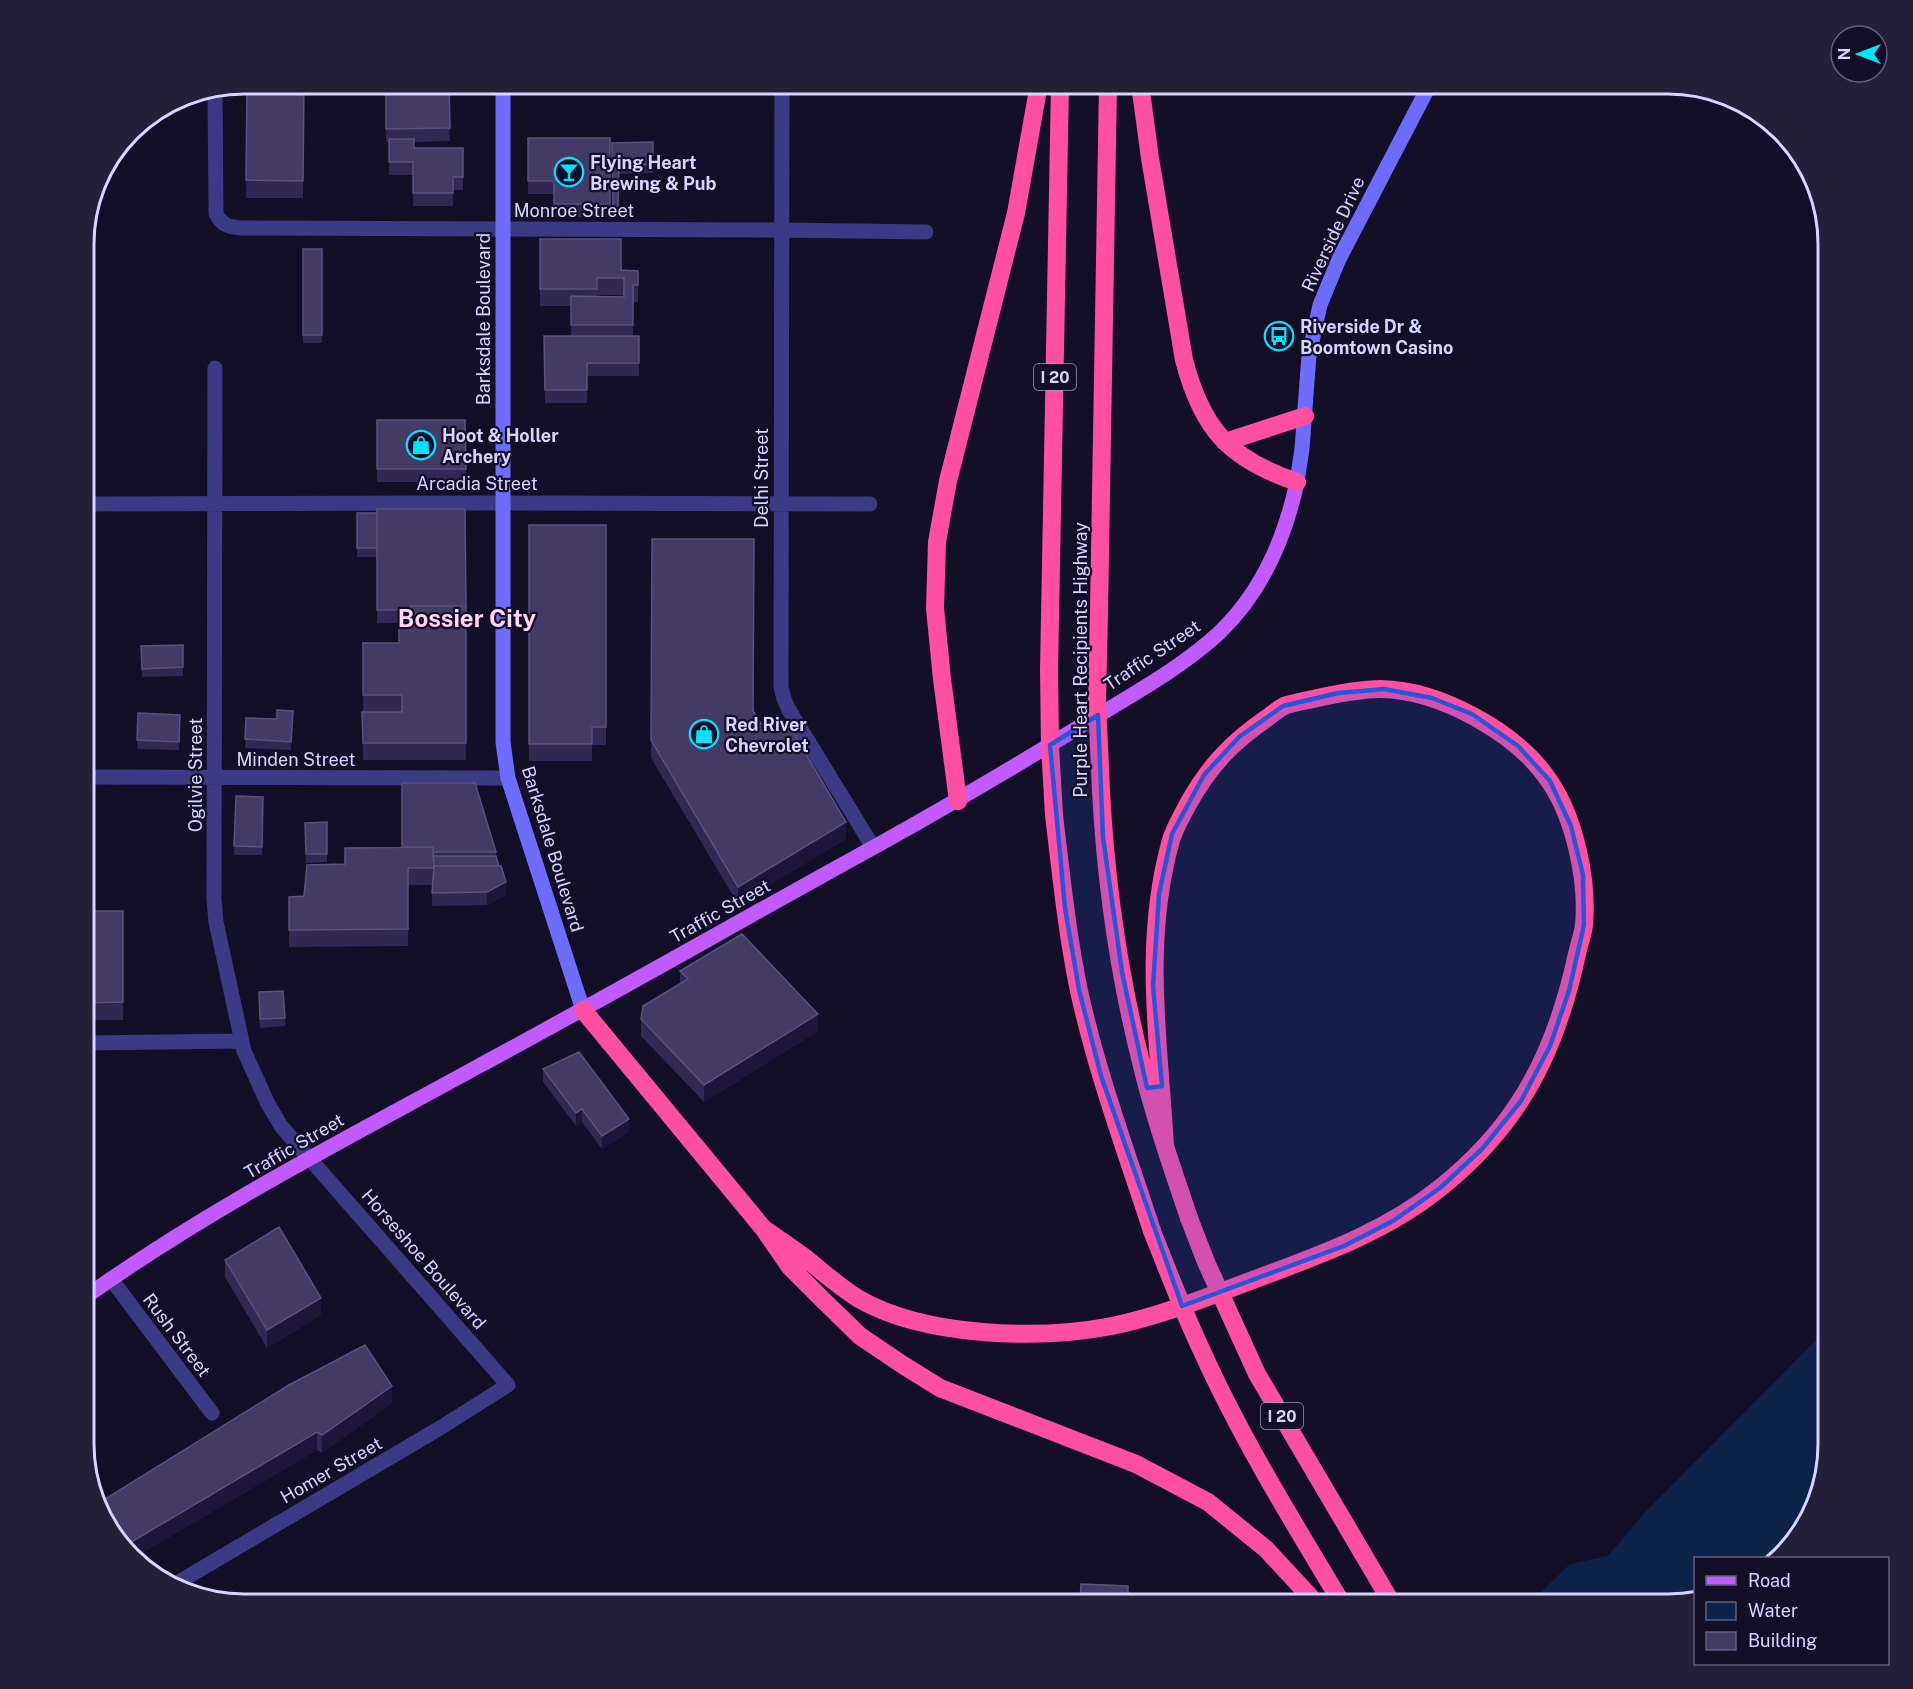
<svg xmlns="http://www.w3.org/2000/svg" width="1913" height="1689" font-family="'Public Sans',sans-serif">
	<style>
		.water { fill: #0c2248 }
		.lines { fill: none; stroke-linecap: round; stroke-linejoin: round }
		.street { stroke: #3d3a85; stroke-width: 15 }
		.secondary { stroke: #6f6bff; stroke-width: 15 }
		.primary { stroke: #c25bff; stroke-width: 15 }
		.highway { stroke: #ff4fa3; stroke-width: 18 }
		.highway-bridge { stroke: #ff4fa3; stroke-width: 18 }
		.wall { fill: #312854; fill-rule: evenodd }
		.shaded-wall { fill: #1d163a }
		.building { fill: #433a66; stroke: #5a527e; stroke-width: 1.5 }
		.marked { fill: #2655da; fill-opacity: 0.2; stroke: #2655da; stroke-width: 4.5; stroke-linejoin: round }
		.labels { text-anchor: middle; dominant-baseline: central; stroke-width: 4.5; stroke-linejoin: round; paint-order: stroke }
		.shield { fill: #130f26; stroke: #9e99be; stroke-width: 1.5 }
		.shield-label { font-size: 16px; font-weight: bold; fill: #d9d4ff }
		.poi-label { font-size: 18px; font-weight: bold; fill: #d9d4ff; stroke: #130f26; text-anchor: start }
		.street-label { font-size: 18px; fill: #d9d4ff; stroke: #130f26 }
		.district-label { font-size: 24px; font-weight: bold; fill: #ffd6f0; stroke: #130f26 }
		.rim { fill: none; stroke: #d9d4ff; stroke-width: 3 }
	</style>
	<rect width="100%" height="100%" fill="#130f26"/>
	<path class="water" d="M1829,1327V1455L1817,1506L1782,1558H1696L1695,1600L1668,1605H1528L1570,1564L1608,1556L1647,1510Z"/>
	<g class="lines">
		<path class="street" d="M782,84L781,687L784,699L789,710L873,847
			M215,90L216,213C221,225 229,227 241,228L782,230L926,232
			M84,504L480,503L870,504
			M84,777L508,778
			M84,1043L241,1041
			M111,1279L212,1413
			M172,1586L440,1428L508,1385L281,1126L268,1104L244,1051L216,922L214,899L215,368"/>
		<path class="secondary" d="M503,84V742L508,778L583,1010
			M1297,482L1302,449L1309,355L1320,305L1339,259L1430,84"/>
		<path class="primary" d="M84,1298C208,1209 344,1140 477,1067C611,995 743,919 876,846C948,806 1019,764 1089,721C1133,694 1181,668 1219,633C1261,593 1285,538 1297,482"/>
		<path class="highway" d="M1140,84L1150,158L1184,360C1202,429 1229,459 1297,482
			M1225,442L1305,416
			M1099,611L1108,84
			M1049,670L1060,84
			M1101,791C1106,886 1120,982 1144,1074C1156,1123 1173,1170 1189,1218
			M958,801L942,679L935,608L937,542L948,481L1016,213L1039,84
			M1054,815C1061,874 1067,933 1079,991C1097,1073 1126,1151 1152,1231
			M583,1010L763,1228L790,1267L822,1299L860,1336L903,1365L940,1388L1136,1464L1208,1502L1266,1549L1318,1605
			M763,1228C777,1238 791,1247 804,1257C822,1271 839,1287 859,1299C925,1337 1039,1340 1112,1326C1161,1316 1207,1297 1253,1280C1319,1255 1384,1233 1440,1188C1470,1164 1499,1134 1520,1101C1549,1057 1566,1005 1577,954C1579,944 1583,934 1584,925C1588,881 1575,819 1550,782C1518,733 1440,690 1381,689C1358,689 1335,694 1313,699C1304,701 1292,703 1284,706C1278,709 1273,714 1267,718C1231,743 1210,765 1188,804C1182,816 1175,827 1171,840C1142,944 1159,1041 1165,1146"/>
		<path class="highway-bridge" d="M1099,611L1097,702L1101,791
			M1049,670L1050,746L1054,815
			M1189,1218L1206,1262L1257,1374L1393,1605
			M1152,1231C1168,1271 1183,1311 1201,1349C1241,1438 1293,1522 1343,1605"/>
	</g>
	<path class="wall" d="M247,84H304L303,198H246Z
		M449,84L450,141L414,142V148H463V190H453V206H413V175H389V142H386V92H399Z
		M528,138H610V217H554V194H528Z
		M653,142V173L619,174L618,217H613L612,143Z
		M540,239L621,270L638,271V302H633V336H639V376H587V403H545L544,336H571V306H540ZM597,295H624V297L597,296Z
		M303,249H322V343H303Z
		M377,420H465L466,482H377Z
		M465,509L466,760H363L362,712H402H363V643H399V623H377V557H357V513Z
		M529,525H606V745H592V761H529Z
		M652,539L761,724L769,729L846,839L738,904L651,758Z
		M183,645V676L142,677L141,646Z
		M293,711L291,750L245,748L246,718L277,719Z
		M138,713L180,715L179,750L137,749Z
		M236,796L263,797L262,855H234Z
		M327,822V862L306,863L305,823Z
		M345,848L496,852V856L506,895L487,905L432,906V885H408V946L289,947V897L304,896L345,864Z
		M84,911H123V1020H84Z
		M680,971L818,1031L704,1102L641,1036V1019L680,984Z
		M259,1001L285,1018V1026L260,1028Z
		M543,1069L629,1132L602,1149L582,1122L576,1126L543,1082Z
		M225,1260L321,1315L267,1348L225,1277Z
		M392,1403L322,1453L317,1450L132,1559L100,1515Z"/>
	<path class="shaded-wall" d="M846,822V839L738,904V887Z
		M506,882V895L487,905V892Z
		M818,1014V1031L704,1102V1085Z
		M582,1109V1122L576,1126V1113Z
		M629,1119V1132L602,1149V1136Z
		M321,1298V1315L267,1348V1330Z
		M392,1386V1403L322,1453V1435Z
		M317,1432V1450L132,1559L123,1547Z"/>
	<path class="building" d="M247,84H304L303,181L246,180Z
		M399,84H449L450,128L386,129V92H399Z
		M528,138H610V204H554V181H528Z
		M389,139H414V148H463V177H453V193H413V162H389Z
		M653,142V164L619,165L618,208H613L612,143Z
		M540,239H621V270L638,271V285H633V325H571V296L624,297V278H597V289H540Z
		M303,249H322V335H303Z
		M544,336H639V363H587V390H545Z
		M377,420H465L466,469H377Z
		M377,509H465L466,606H411V610H377Z
		M357,513H377V548H357Z
		M529,525H606V727H592V744H529Z
		M652,539H754L753,711L761,724L764,722L769,729L789,725L846,822L738,887L651,740Z
		M411,606H466V743H363L362,712H402V695H363V643H399V620H411Z
		M183,645V667L142,669L141,646Z
		M277,710L293,711L291,742L245,739L246,718L277,719Z
		M138,713L180,715L179,742L137,740Z
		M402,783H475L496,852H433V847H402Z
		M236,796L263,797L262,847L234,846Z
		M327,822V854H306L305,823Z
		M433,847L434,868H408V929L289,930V897L304,896L307,865L345,864V848Z
		M433,856H496L499,866H434Z
		M434,866H501L506,882L487,892L432,893Z
		M84,911H123V1002L84,1003Z
		M742,934L818,1014L704,1085L641,1019L643,1006L688,979L680,971Z
		M283,991L285,1018L260,1019L259,992Z
		M579,1052L629,1119L602,1136L582,1109L576,1113L543,1069Z
		M279,1227L321,1298L267,1330L225,1260Z
		M365,1345L392,1386L322,1435L317,1432L123,1547L100,1515L97,1504L289,1385Z
		M1081,1584L1128,1586V1605H1105L1080,1602Z
		M1131,1596L1158,1599V1605H1130Z
		M1076,1601L1105,1605H1076Z"/>
	<path class="marked" d="M1384,689L1432,698L1472,714L1518,746L1550,781L1571,826L1583,875L1584,925L1569,991L1550,1046L1521,1101L1482,1149L1440,1188L1393,1221L1344,1246L1182,1306L1101,1076L1079,990L1065,908L1050,745L1098,715L1103,837L1122,972L1147,1088L1162,1086L1153,986L1159,894L1172,834L1204,775L1239,737L1283,706L1338,693Z"/>
	<defs>
		<g id="bar-ring" transform="scale(1.5)"><circle r="9.5" fill="#130f26" stroke="#00e5ff" stroke-width="1.5"/><path d="M-6-5H6L.8 .8V4.5H3.5V6h-7V4.5H-.8V.8Z" fill="#00e5ff"/></g>
		<g id="bus-ring" transform="scale(1.5)"><circle r="9.5" fill="#130f26" stroke="#00e5ff" stroke-width="1.5"/><path d="M-5-6H5V4H4V6H2V4H-2V6H-4V4H-5ZM-3.5-4V0h7V-4ZM-3.5 1.2v1.5H-2V1.2ZM2 1.2v1.5H3.5V1.2Z" fill="#00e5ff"/></g>
		<g id="shop-ring" transform="scale(1.5)"><circle r="9.5" fill="#130f26" stroke="#00e5ff" stroke-width="1.5"/><path d="M-5-2.5h2.3a2.7 3.5 0 0 1 5.4 0H5L5.5 6h-11ZM-1.5-2.5h3a1.5 2.3 0 0 0-3 0Z" fill="#00e5ff"/></g>
	</defs>
	<g fill-rule="evenodd">
		<use href="#bar-ring" x="569" y="172"/>
		<use href="#bus-ring" x="1279" y="336"/>
		<use href="#shop-ring" x="421" y="445"/>
		<use href="#shop-ring" x="704" y="734"/>
	</g>
	<g class="labels">
		<g class="shield">
			<rect x="1034" y="364" width="42" height="26" rx="4.5"/>
			<rect x="1261" y="1403" width="42" height="26" rx="4.5"/>
		</g>
		<g class="shield-label">
			<text x="1055" y="377">I 20</text>
			<text x="1282" y="1416">I 20</text>
		</g>
		<g class="poi-label">
			<text x="590" y="162">Flying Heart<tspan x="590" dy="21">Brewing &amp; Pub</tspan></text>
			<text x="1300" y="326">Riverside Dr &amp;<tspan x="1300" dy="21">Boomtown Casino</tspan></text>
			<text x="442" y="435">Hoot &amp; Holler<tspan x="442" dy="21">Archery</tspan></text>
			<text x="725" y="724">Red River<tspan x="725" dy="21">Chevrolet</tspan></text>
		</g>
		<g class="street-label">
			<text x="574" y="210">Monroe Street</text>
			<text transform="translate(1333 234) rotate(-65)">Riverside Drive</text>
			<text transform="translate(483 319) rotate(-90)">Barksdale Boulevard</text>
			<text transform="translate(761 478) rotate(-90)">Delhi Street</text>
			<text x="477" y="483">Arcadia Street</text>
			<text transform="translate(1152 655) rotate(-34)">Traffic Street</text>
			<text transform="translate(1080 660) rotate(-90)">Purple Heart Recipients Highway</text>
			<text x="296" y="759">Minden Street</text>
			<text transform="translate(195 775) rotate(-90)">Ogilvie Street</text>
			<text transform="translate(553 849) rotate(73)">Barksdale Boulevard</text>
			<text transform="translate(720 911) rotate(-29)">Traffic Street</text>
			<text transform="translate(294 1146) rotate(-30)">Traffic Street</text>
			<text transform="translate(424 1259) rotate(49)">Horseshoe Boulevard</text>
			<text transform="translate(177 1335) rotate(53)">Rush Street</text>
			<text transform="translate(331 1470) rotate(-30)">Homer Street</text>
		</g>
		<g class="district-label">
			<text x="467" y="618">Bossier City</text>
		</g>
	</g>
	<path d="M0 0H1913V1689H0ZM244 94H1668A150 150 0 0 1 1818 244V1444A150 150 0 0 1 1668 1594H244A150 150 0 0 1 94 1444V244A150 150 0 0 1 244 94Z" fill="#231f37" fill-rule="evenodd"/>
	<path class="rim" d="M244 94H1668A150 150 0 0 1 1818 244V1444A150 150 0 0 1 1668 1594H244A150 150 0 0 1 94 1444V244A150 150 0 0 1 244 94Z"/>
	<rect x="1694" y="1557" width="195" height="108" fill="#130f26" stroke="#625e7d" stroke-width="1.5"/>
	<rect x="1706" y="1576" width="30" height="9" fill="#c25bff" stroke="#625e7d" stroke-width="1.5"/>
	<text x="1748" y="1587" font-size="18" fill="#d9d4ff">Road</text>
	<rect x="1706" y="1602" width="30" height="18" fill="#0c2248" stroke="#625e7d" stroke-width="1.5"/>
	<text x="1748" y="1617" font-size="18" fill="#d9d4ff">Water</text>
	<rect x="1706" y="1632" width="30" height="18" fill="#433a66" stroke="#625e7d" stroke-width="1.5"/>
	<text x="1748" y="1647" font-size="18" fill="#d9d4ff">Building</text>
	<g transform="translate(1859 54) rotate(270)"><circle r="28" fill="#130f26" stroke="#625e7d" stroke-width="1.5"/>
	<path d="M0-4.5L10 22L0 15L-10 22Z" fill="#00e5ff"/>
	<text y="-9" font-size="16" font-weight="bold" text-anchor="middle" fill="#d9d4ff">N</text>
	</g>
</svg>
